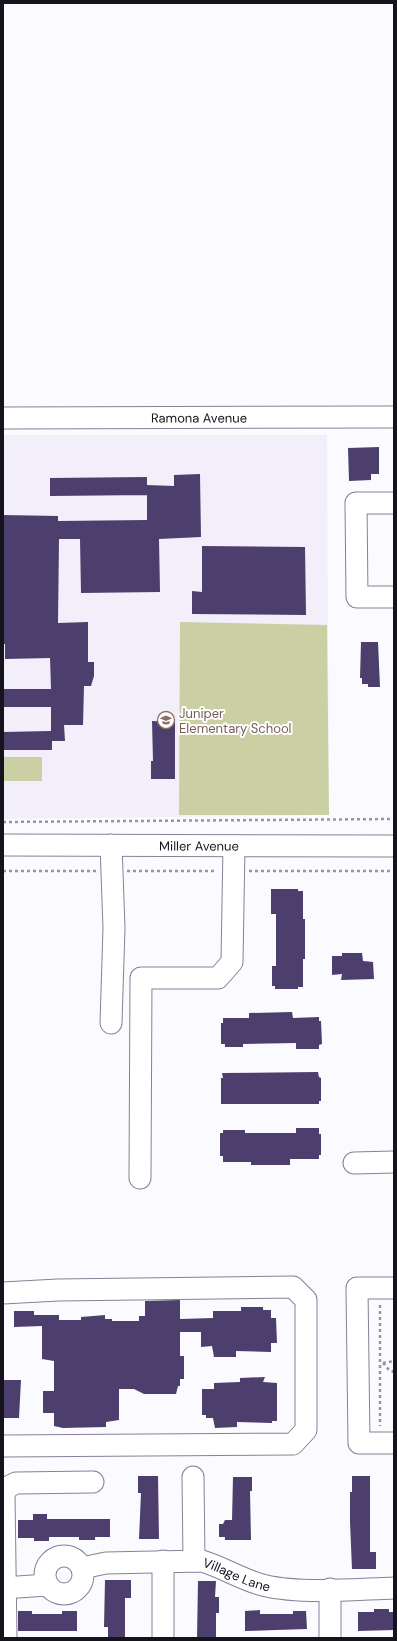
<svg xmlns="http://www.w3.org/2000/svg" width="397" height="1641" font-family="'DM Sans',sans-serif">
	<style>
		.built { fill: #f2effb }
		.green { fill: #cad0a3 }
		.building { fill: #4c3f6d }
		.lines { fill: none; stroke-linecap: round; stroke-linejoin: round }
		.minor-casing { stroke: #868195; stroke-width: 23 }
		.path { stroke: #97969c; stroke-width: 2.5; stroke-dasharray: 3 3; stroke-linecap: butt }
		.minor { stroke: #fff; stroke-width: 21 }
		.labels { text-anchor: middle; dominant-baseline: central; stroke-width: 4; stroke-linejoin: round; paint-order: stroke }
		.street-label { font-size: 13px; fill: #15131b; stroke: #fff }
		.education-label { font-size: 13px; fill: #785e54; stroke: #fff; text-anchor: start }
	</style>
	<rect width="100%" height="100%" fill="#fbfafe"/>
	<path class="built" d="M3,435H327L329,815L3,819Z"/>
	<path class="green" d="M180,622L327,625L329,815H179Z
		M4,757H42V781H4Z"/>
	<path class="building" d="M379,447V474H371V480L349,481L348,448Z
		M200,474L201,537L159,539L160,592L81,593L80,539H59L58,623L88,622V662H94V676L91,686H84L83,725H64L65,741H52V750H3V732L51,731V707H3V689H51L50,658L5,659V644H3V515L58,516V521L147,520V485L174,486V475Z
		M147,477V495L50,496V478Z
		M202,546L305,547L306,615L192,614V591L202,592Z
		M361,642H378L380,687H368V684H362V678H360Z
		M152,721L175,722V779H151V761H153Z
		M271,889H298V891H303V919H305V959H303V987H298V989H275V986H272V966H276V914H271Z
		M342,953H362L363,961L373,962L374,979L341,980L342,974L332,975V956H342Z
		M292,1012L293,1018L319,1017V1021H321L322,1044L319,1045V1049H296V1043L243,1044V1047H225V1044H221V1023H223V1018H249V1013Z
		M318,1072L319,1077L321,1078V1101H319V1104H221V1078H223L222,1073Z
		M296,1128H319V1134H321V1155H319V1159H290V1165H251V1162H223V1156H220V1133H223V1130H245V1133H296Z
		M180,1300V1319L213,1318V1311H241V1307H263V1310H271V1318H276L277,1343H271V1352L236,1351V1357H214L212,1346L201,1347V1332H180V1356H184V1379H180V1386H178L176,1394H144L134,1389H119V1420L106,1422V1427L63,1428L54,1426V1413H43V1391H54V1361L42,1359V1326L14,1327V1311H34V1315H59V1320H81V1317L105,1315V1319H112V1321H139V1316H145V1301Z
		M265,1377L263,1382L277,1383V1421H272V1423L237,1422V1427L215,1428L213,1418H206V1415H202V1389H214V1383L240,1382V1378Z
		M3,1380H21L19,1418H3Z
		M138,1476H158L159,1539H139L141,1493H138Z
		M352,1476H370V1552H376V1569H352L350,1522V1492H352Z
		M233,1477H252V1491H250L251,1540H225V1537H219V1524H223L225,1520H232Z
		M33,1514H47V1519H110V1537H95V1540H79V1537H49V1541H34V1538H18V1520H33Z
		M105,1580H131V1598H125V1638H108V1627H104Z
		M198,1581H216L215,1597H219V1613H216V1638H197Z
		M374,1609H389V1612H394V1630L358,1631V1612H374Z
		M260,1610V1614H293V1611H306L307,1629L245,1631V1611Z
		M18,1611H32V1614H62V1611H77V1631H18Z"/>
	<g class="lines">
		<g class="minor-casing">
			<g id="minor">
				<path id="s1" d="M3,418L394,417"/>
				<path d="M394,503H356L357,597H394"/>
				<path id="s2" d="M3,845L394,846"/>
				<path d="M111,845L114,928L111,1023"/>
				<path d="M354,1163L394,1162"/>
				<path d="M140,1178L141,978H218L232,962L234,846"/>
				<path d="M394,1288H357L359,1443H394"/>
				<path d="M3,1293L58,1290L293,1287L306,1300V1430L293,1444L3,1446"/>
				<path d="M193,1477L194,1561"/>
				<circle cx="64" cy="1575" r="19"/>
				<path d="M163,1561V1638"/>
				<path id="s3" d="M82,1568L106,1563L202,1561C222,1567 239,1578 259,1584C295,1595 356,1589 394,1588"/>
				<path d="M3,1588L47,1585"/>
				<path d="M330,1589V1638"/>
				<path d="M6,1638L4,1494L8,1487L16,1483L93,1482"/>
			</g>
		</g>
		<path class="path" d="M3,822L394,819
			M3,871H96
			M127,871H216
			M249,871H394
			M380,1305V1426
			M383,1363L389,1370L394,1372
			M383,1363L394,1361"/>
		<use href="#minor" class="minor"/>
	</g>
	<defs>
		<g id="school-ring" transform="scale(0.9)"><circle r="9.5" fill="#fff" stroke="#8d6e63" stroke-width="1.5"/><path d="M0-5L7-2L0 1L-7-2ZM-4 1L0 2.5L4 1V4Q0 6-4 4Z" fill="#8d6e63"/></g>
	</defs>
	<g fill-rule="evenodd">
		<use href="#school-ring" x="166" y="720"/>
	</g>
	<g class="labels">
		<g class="street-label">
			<text stroke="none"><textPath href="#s1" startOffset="196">Ramona Avenue</textPath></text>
			<text stroke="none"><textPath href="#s2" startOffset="196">Miller Avenue</textPath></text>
			<text stroke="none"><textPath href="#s3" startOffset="158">Village Lane</textPath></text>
		</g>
		<g class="education-label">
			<text x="179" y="713">Juniper<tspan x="179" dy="15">Elementary School</tspan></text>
		</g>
	</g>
	<rect width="397" height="1641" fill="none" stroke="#15131b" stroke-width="8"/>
</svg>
